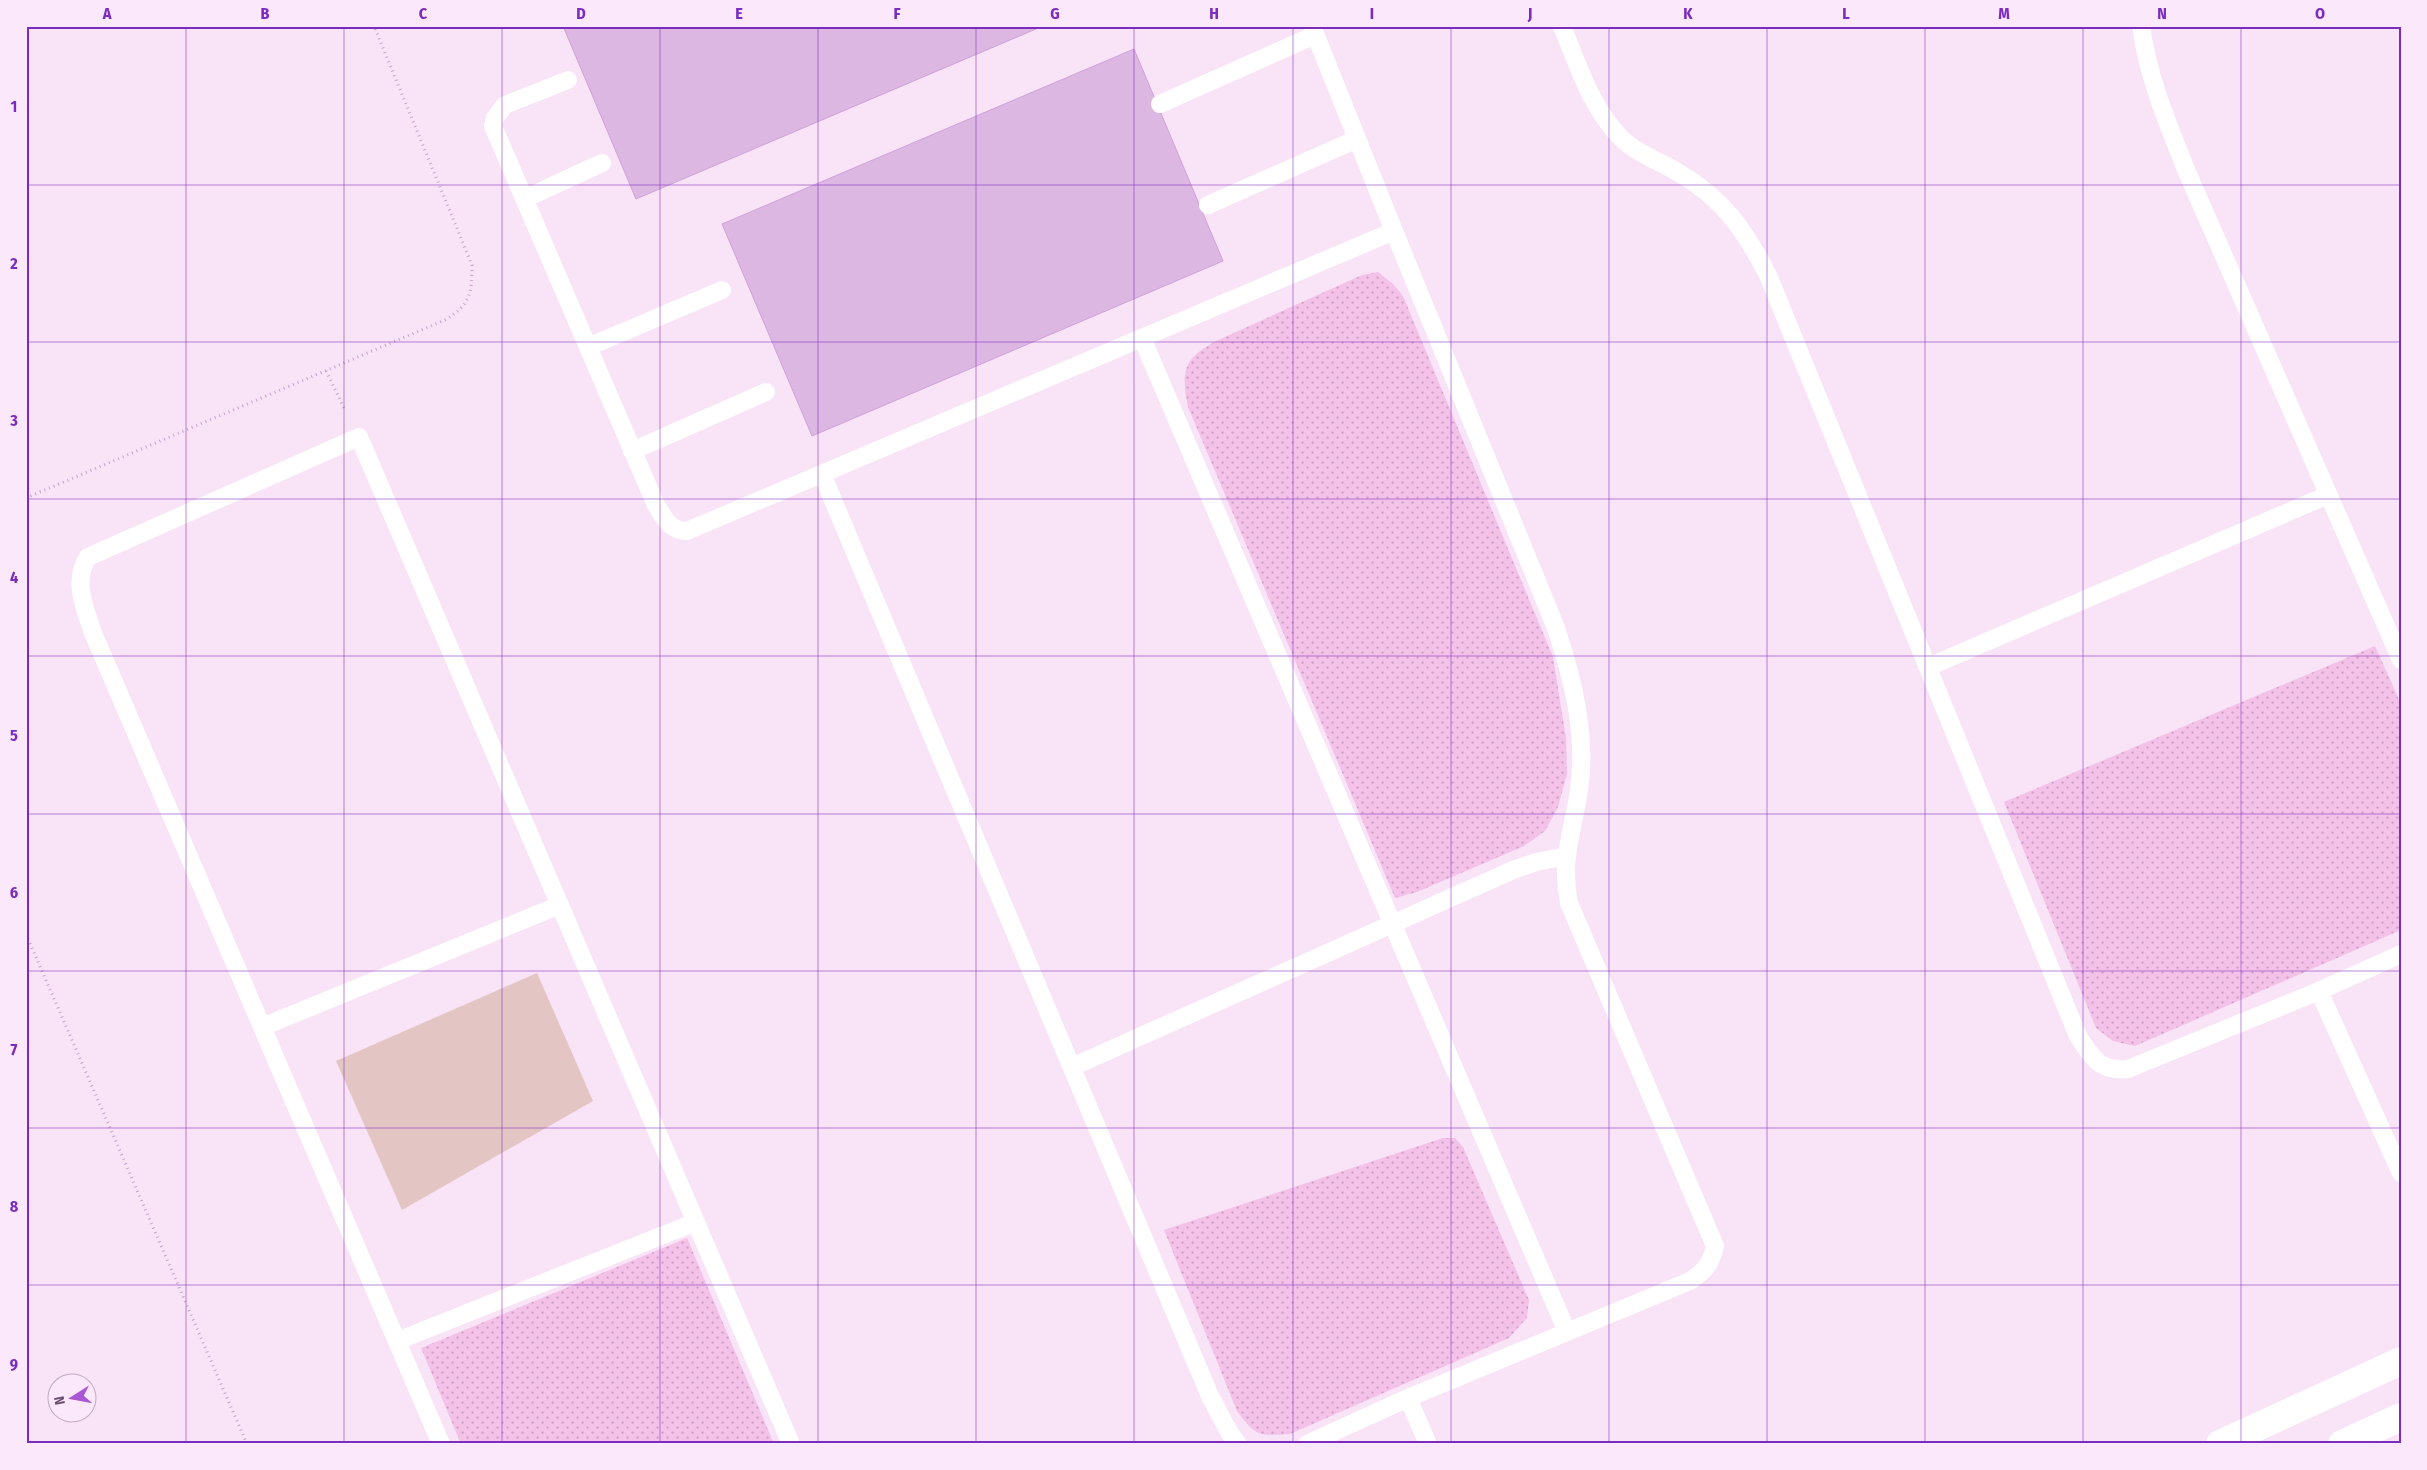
<svg xmlns="http://www.w3.org/2000/svg" width="2427" height="1470" font-family="'Fira Sans Condensed',sans-serif">
	<style>
		.green { fill: #e3c5c3 }
		.sand { fill: url(#sand-dots) }
		.building { fill: #dcb7e2; stroke: #d0a1da }
		.lines { fill: none; stroke-linecap: round; stroke-linejoin: round }
		.path { stroke: #c7a2ce; stroke-width: 3; stroke-dasharray: 1 4; stroke-linecap: butt }
		.lane { stroke: #fff; stroke-width: 18 }
		.street { stroke: #fff; stroke-width: 28 }
		.grid { fill: none; stroke: #7b2cbf; stroke-width: 1; stroke-opacity: 0.55 }
		.neatline { fill: none; stroke: #7b2cbf; stroke-width: 2 }
		.grid-label { font-size: 16px; text-anchor: middle; font-weight: bold; fill: #7b2cbf }
	</style>
	<defs>
		<pattern id="sand-dots" width="8" height="8" patternUnits="userSpaceOnUse" patternTransform="scale(1.25)"><rect width="8" height="8" fill="#f4c1e9"/><path d="M2 2h.1M6 6h.1" fill="none" stroke="#c99fc1" stroke-width="1.8" stroke-linecap="round"/></pattern>
	</defs>
	<rect width="100%" height="100%" fill="#f8e3f7"/>
	<path class="green" d="M537,973L593,1101L402,1210L336,1061Z"/>
	<path class="sand" d="M1378,272L1393,284L1403,296L1553,657L1566,738L1567,774L1558,807L1545,831L1524,846L1417,892L1395,898L1188,407C1181,371 1183,359 1216,341L1362,275Z
		M2375,646L2401,704V930L2135,1046L2113,1041L2096,1028L2004,802Z
		M1443,1138H1455L1463,1147L1529,1300L1527,1318L1509,1338L1290,1434C1259,1436 1256,1437 1237,1411L1164,1230Z
		M687,1238L774,1444H461L421,1348Z"/>
	<path class="building" d="M563,26H1043L636,199Z
		M1134,49L1223,261L812,436L722,224Z"/>
	<g class="lines">
		<path class="path" d="M326,371L345,410
			M26,498L445,320C470,305 472,294 472,265L374,26
			M26,934L247,1444"/>
		<path class="lane" d="M1312,26L1394,231
			M1562,26C1578,65 1591,108 1621,138C1637,154 1660,161 1679,173C1724,199 1745,231 1768,275L2078,1036C2092,1058 2100,1072 2128,1069L2319,991L2401,954
			M2141,26C2148,78 2168,124 2187,172L2401,660
			M568,80L505,105L495,118L493,126L656,505C664,518 670,531 687,531L1394,231L1556,628C1573,679 1587,735 1579,790C1573,832 1560,859 1569,903L1715,1246C1711,1264 1705,1271 1690,1281L1408,1398L1307,1444
			M1160,104L1315,35
			M524,199L602,163
			M1208,205L1357,139
			M1142,338L1567,1332
			M588,347L722,290
			M632,451L766,392
			M822,474L1210,1396L1229,1432L1238,1444
			M1928,667L2328,495
			M2319,991L2401,1173
			M262,1027L560,905
			M1072,1067L1513,870L1536,862L1567,856
			M397,1341L696,1222
			M1408,1398L1428,1444
			M441,1444L93,633C85,608 72,581 88,557L359,437L791,1444"/>
		<path class="street" d="M2220,1444L2401,1361
			M2342,1444L2401,1417"/>
	</g>
	<path class="grid" d="M186,26V1444M344,26V1444M502,26V1444M660,26V1444M818,26V1444M976,26V1444M1134,26V1444M1293,26V1444M1451,26V1444M1609,26V1444M1767,26V1444M1925,26V1444M2083,26V1444M2241,26V1444M26,185H2401M26,342H2401M26,499H2401M26,656H2401M26,814H2401M26,971H2401M26,1128H2401M26,1285H2401"/>
	<rect width="2427" height="1470" fill="none" stroke="#fce8fb" stroke-width="55"/>
	<g transform="translate(72 1398) rotate(259)"><circle r="24" fill="#fce8fb" stroke="#c0aac2"/>
	<path d="M0-4L9 19L0 12L-9 19Z" fill="#aa57d3"/>
	<text y="-8" font-size="14" font-weight="bold" text-anchor="middle" fill="#664c6d">N</text>
	</g>
	<rect x="28" y="28" width="2372" height="1414" class="neatline"/>
	<g class="grid-label">
		<text x="107" y="19">A</text>
		<text x="265" y="19">B</text>
		<text x="423" y="19">C</text>
		<text x="581" y="19">D</text>
		<text x="739" y="19">E</text>
		<text x="897" y="19">F</text>
		<text x="1055" y="19">G</text>
		<text x="1214" y="19">H</text>
		<text x="1372" y="19">I</text>
		<text x="1530" y="19">J</text>
		<text x="1688" y="19">K</text>
		<text x="1846" y="19">L</text>
		<text x="2004" y="19">M</text>
		<text x="2162" y="19">N</text>
		<text x="2320" y="19">O</text>
		<text x="14" y="112">1</text>
		<text x="14" y="269">2</text>
		<text x="14" y="426">3</text>
		<text x="14" y="583">4</text>
		<text x="14" y="741">5</text>
		<text x="14" y="898">6</text>
		<text x="14" y="1055">7</text>
		<text x="14" y="1212">8</text>
		<text x="14" y="1370">9</text>
	</g>
</svg>
